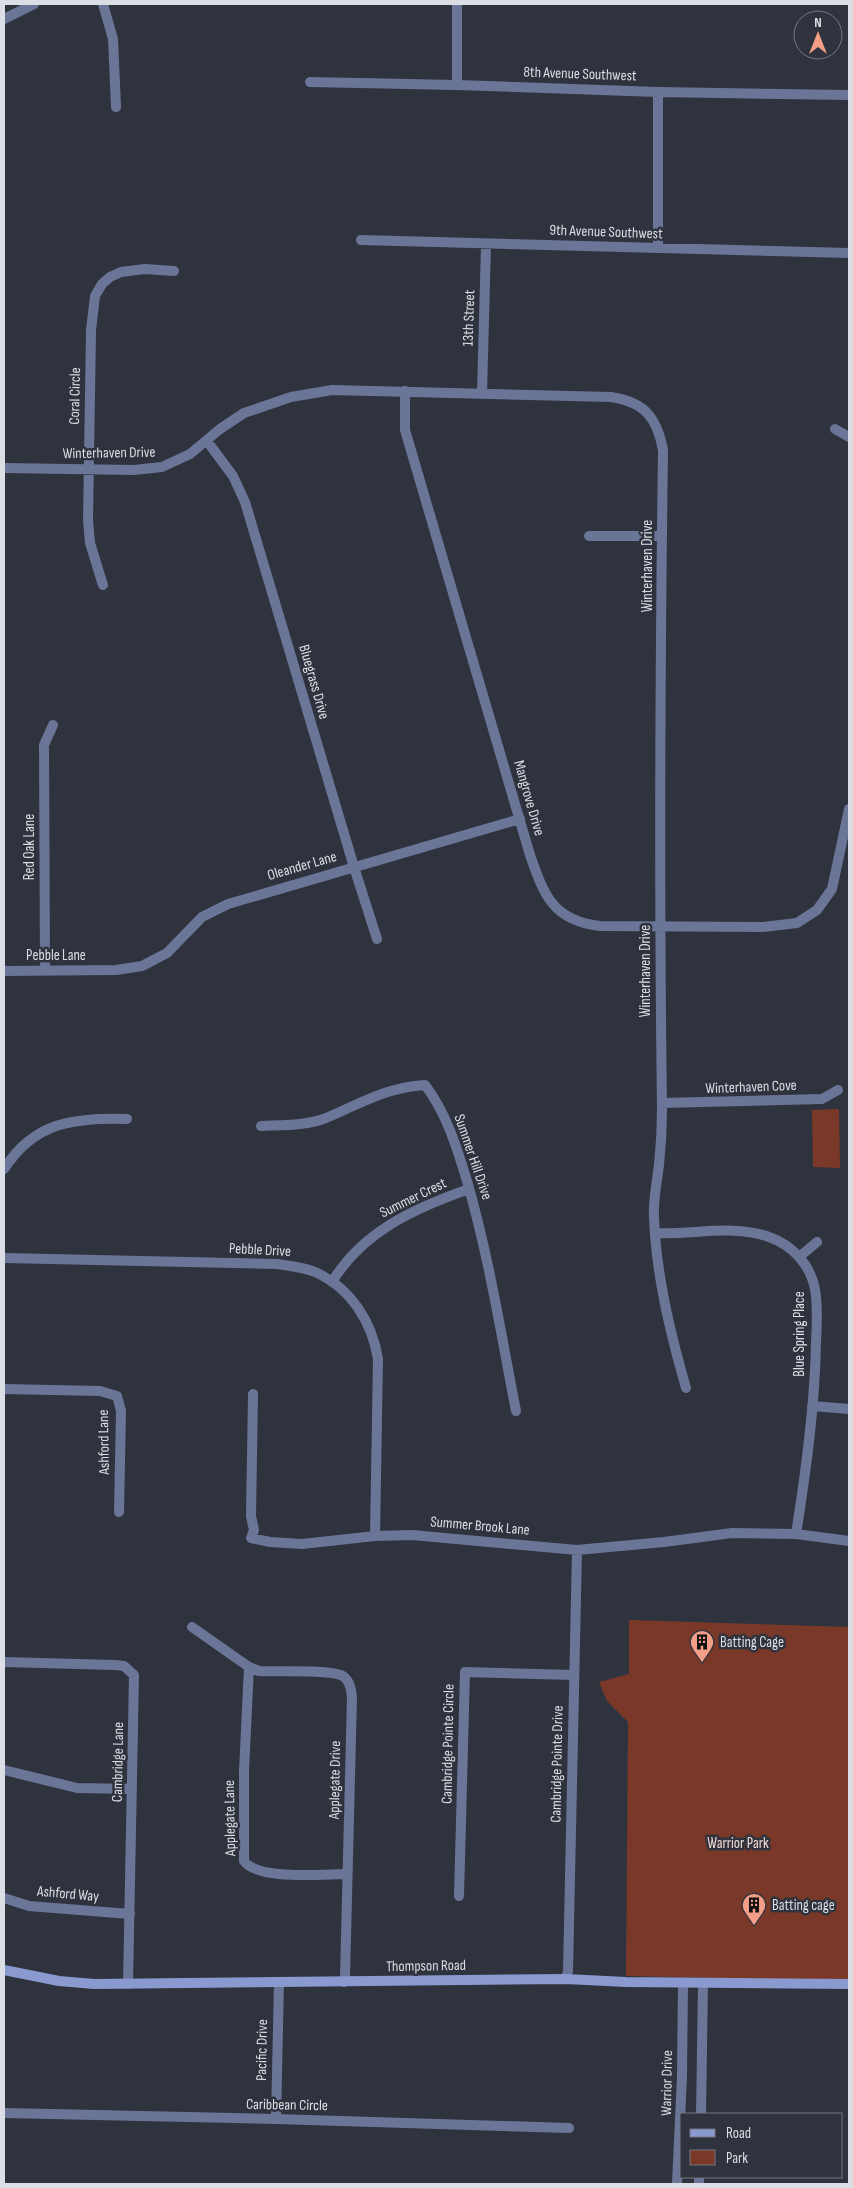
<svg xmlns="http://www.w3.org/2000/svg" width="853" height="2188" font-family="'Sofia Sans Condensed',sans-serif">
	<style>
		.green { fill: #7a3928 }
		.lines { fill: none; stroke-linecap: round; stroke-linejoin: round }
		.street { stroke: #6b7598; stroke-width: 10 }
		.secondary { stroke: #8a9ad0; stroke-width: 10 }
		.labels { text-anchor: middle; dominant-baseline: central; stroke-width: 5; stroke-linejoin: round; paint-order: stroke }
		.street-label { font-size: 15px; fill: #dcdee5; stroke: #2f333e }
		.poi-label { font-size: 15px; fill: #dcdee5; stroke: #2f333e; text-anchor: start }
		.park-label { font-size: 15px; fill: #f6dcd5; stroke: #2f333e }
	</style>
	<rect width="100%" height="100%" fill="#2f333e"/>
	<path class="green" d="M839,1109L840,1168L813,1167L812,1110Z
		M629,1620L849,1627V1981L626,1976L628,1722L607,1701L599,1682L629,1674Z"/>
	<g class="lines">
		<path class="street" d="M103,4L113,39L116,107
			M4,19L34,4
			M310,82L457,85L658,92L849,95
			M457,85V4
			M658,92V248
			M361,240L849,253
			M405,391V430L530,855C544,895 553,921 600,926L763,927L797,923L817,910L832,889L849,809
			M482,393L486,245
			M835,429L849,437
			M207,441L233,476L245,502L354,867L377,939
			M4,468L134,470L162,467L190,454L220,429L244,413L291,397L332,390L611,397C645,402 657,418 663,450C660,669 659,889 662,1108C662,1127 661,1146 659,1165C657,1182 653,1199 654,1217C656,1274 670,1332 686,1388
			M589,536H662
			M103,585L90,543L88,520L91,330L95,296L102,284L110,277L121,272L145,269L174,271
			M4,971L116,970L142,966L167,953L202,917L228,904L520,819
			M45,971L44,745L53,725
			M662,1103L822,1099L838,1090
			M261,1126C283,1125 305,1126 326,1118C362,1103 384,1088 425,1085C446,1112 457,1148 467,1181C489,1257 501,1334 516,1411
			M4,1169C35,1121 74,1118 127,1119
			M656,1233C692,1235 734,1224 769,1237C792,1245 810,1264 815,1289C818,1306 817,1325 816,1342C815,1406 806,1471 796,1534
			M799,1257L817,1242
			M4,1258L277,1264C289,1266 303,1267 315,1272C351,1288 372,1322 378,1359L375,1536
			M332,1282C363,1231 415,1208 469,1189
			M4,1389L100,1391L117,1396L121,1411L119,1512
			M253,1394L251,1516L254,1530L251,1538L270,1542L302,1544L375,1536L412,1535L577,1550L664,1542L732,1533L796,1534L849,1541
			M812,1406L849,1409
			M192,1627L249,1667L259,1671C275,1672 331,1669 343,1676C350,1681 351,1689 352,1697L345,1977L344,1982
			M4,1662L115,1665L124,1666L134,1675L128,1984
			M249,1667L244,1771V1861C258,1881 324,1874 347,1874
			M4,1770L77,1788L132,1789
			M459,1896L465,1672L574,1675
			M4,1898L29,1906L130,1914
			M566,1979L568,1971L577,1550
			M4,2113L276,2119L569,2128
			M701,2114L703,1983
			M276,2119L279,1982
			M677,2184L682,2076L683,1983
			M699,2184V2177"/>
		<path class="secondary" d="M4,1970L59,1981L94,1984L566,1979L626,1982L849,1984"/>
	</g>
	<defs>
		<g id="building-pin" transform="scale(1.25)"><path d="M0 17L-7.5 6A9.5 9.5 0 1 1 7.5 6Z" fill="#f49e87" stroke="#2f333e"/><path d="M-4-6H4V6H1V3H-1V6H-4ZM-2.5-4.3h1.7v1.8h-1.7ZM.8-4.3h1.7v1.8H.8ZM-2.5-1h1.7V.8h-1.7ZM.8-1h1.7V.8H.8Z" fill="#111"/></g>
	</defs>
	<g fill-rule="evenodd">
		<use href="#building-pin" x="702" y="1642"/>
		<use href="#building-pin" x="754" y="1905"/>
	</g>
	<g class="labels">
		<g class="street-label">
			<text transform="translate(580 74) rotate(2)">8th Avenue Southwest</text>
			<text transform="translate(606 232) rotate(2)">9th Avenue Southwest</text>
			<text transform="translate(469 318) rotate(-88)">13th Street</text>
			<text transform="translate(75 396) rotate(-89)">Coral Circle</text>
			<text transform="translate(109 453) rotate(-1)">Winterhaven Drive</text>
			<text transform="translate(647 566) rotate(-90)">Winterhaven Drive</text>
			<text transform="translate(314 682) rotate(74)">Bluegrass Drive</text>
			<text transform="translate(529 798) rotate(74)">Mangrove Drive</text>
			<text transform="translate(29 847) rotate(-90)">Red Oak Lane</text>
			<text transform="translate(302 866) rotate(-16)">Oleander Lane</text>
			<text x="56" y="955">Pebble Lane</text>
			<text transform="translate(645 971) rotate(-90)">Winterhaven Drive</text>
			<text transform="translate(751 1087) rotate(-2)">Winterhaven Cove</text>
			<text transform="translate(473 1157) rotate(71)">Summer Hill Drive</text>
			<text transform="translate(413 1198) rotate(-26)">Summer Crest</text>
			<text transform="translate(260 1250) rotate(3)">Pebble Drive</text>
			<text transform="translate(799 1334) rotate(-90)">Blue Spring Place</text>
			<text transform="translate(104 1442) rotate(-91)">Ashford Lane</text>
			<text transform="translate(480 1526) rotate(5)">Summer Brook Lane</text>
			<text transform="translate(448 1744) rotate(-89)">Cambridge Pointe Circle</text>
			<text transform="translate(118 1762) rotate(-89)">Cambridge Lane</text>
			<text transform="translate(557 1764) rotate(-89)">Cambridge Pointe Drive</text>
			<text transform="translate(335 1780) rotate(-89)">Applegate Drive</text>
			<text transform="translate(230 1818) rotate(-91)">Applegate Lane</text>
			<text transform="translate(68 1894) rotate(5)">Ashford Way</text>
			<text transform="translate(426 1966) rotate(-1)">Thompson Road</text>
			<text transform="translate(262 2050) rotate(-89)">Pacific Drive</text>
			<text transform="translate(667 2083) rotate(-89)">Warrior Drive</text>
			<text transform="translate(287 2105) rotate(1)">Caribbean Circle</text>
		</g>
		<g class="poi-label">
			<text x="720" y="1642">Batting Cage</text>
			<text x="772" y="1905">Batting cage</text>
		</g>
		<g class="park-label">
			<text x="738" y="1843">Warrior Park</text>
		</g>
	</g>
	<rect width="853" height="2188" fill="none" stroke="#dcdee5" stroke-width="10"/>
	<rect x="680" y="2113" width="162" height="65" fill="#2f333e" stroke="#747781"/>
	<rect x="690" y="2129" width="25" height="8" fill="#8a9ad0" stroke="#747781"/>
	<text x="726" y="2138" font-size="15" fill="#dcdee5">Road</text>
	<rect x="690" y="2150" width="25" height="15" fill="#7a3928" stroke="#747781"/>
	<text x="726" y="2163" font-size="15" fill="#dcdee5">Park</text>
	<g transform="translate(818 35)"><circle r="24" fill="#2f333e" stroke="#747781"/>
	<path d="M0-4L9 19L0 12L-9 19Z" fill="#f49e87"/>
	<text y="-8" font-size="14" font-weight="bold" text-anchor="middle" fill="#dcdee5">N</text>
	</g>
</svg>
